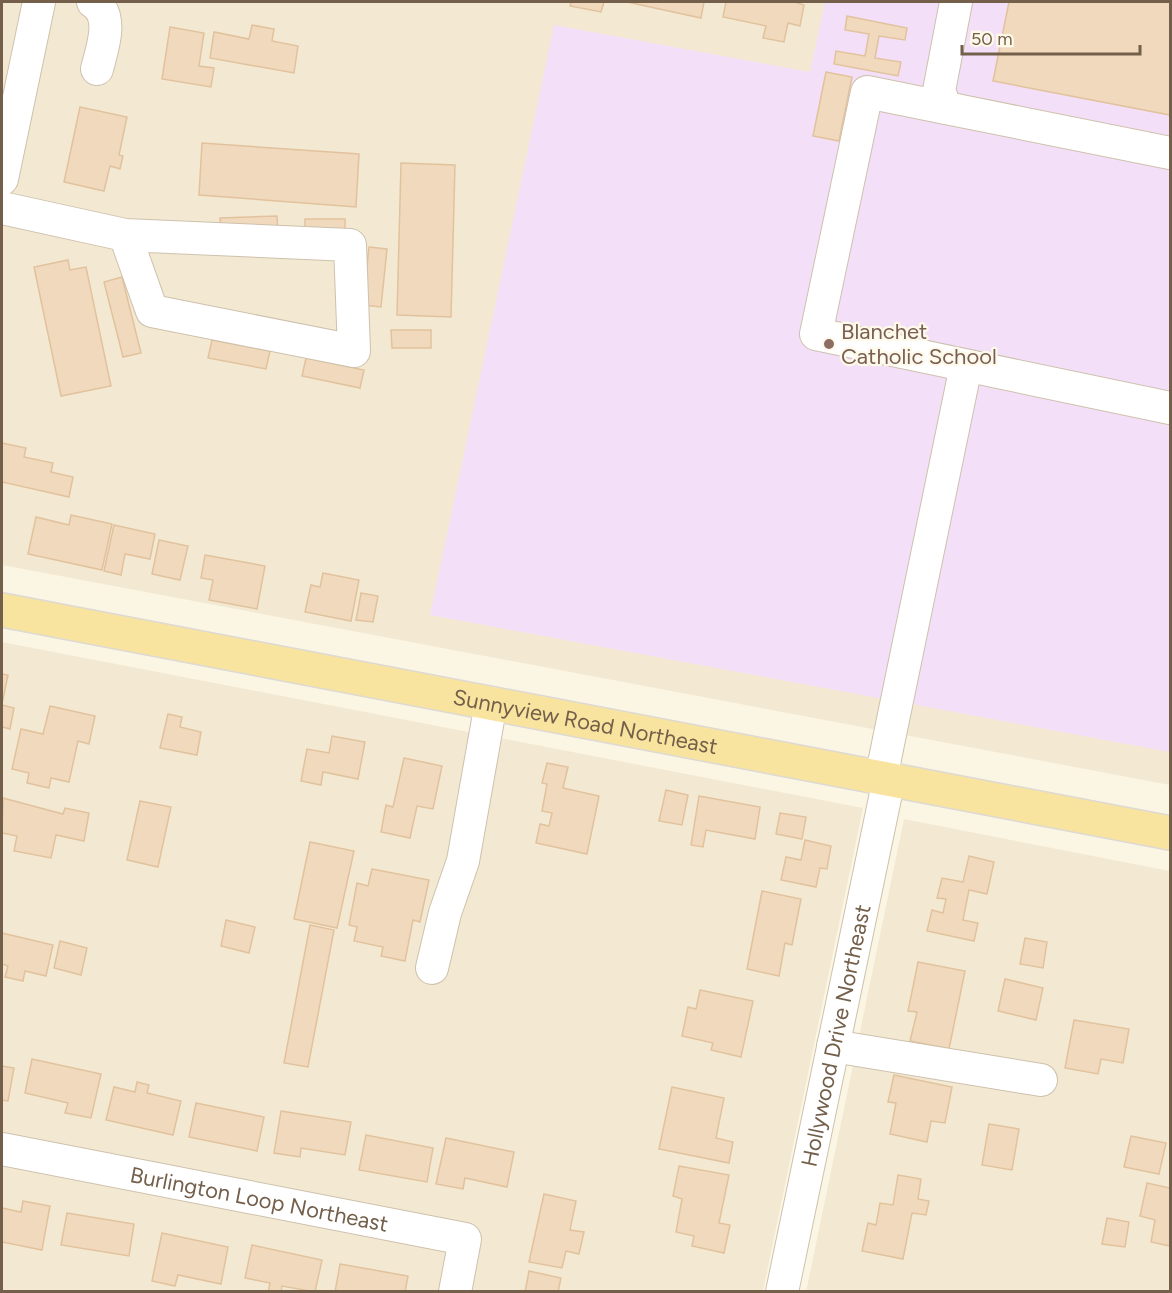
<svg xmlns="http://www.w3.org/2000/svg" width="1172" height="1293" font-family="Figtree,sans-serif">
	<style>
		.residential { fill: #f3e9d2 }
		.education { fill: #f3e0f8 }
		.building { fill: #f0d9bc; stroke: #e2c29d; stroke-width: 1.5 }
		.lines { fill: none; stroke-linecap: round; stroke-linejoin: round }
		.minor-casing { stroke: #cec1ad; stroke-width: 34 }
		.major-casing { stroke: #ddd9d4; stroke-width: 36 }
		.minor { stroke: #fff; stroke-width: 32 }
		.major { stroke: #f8e49e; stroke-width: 33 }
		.education-dot { fill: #8d6e63; stroke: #fef9e9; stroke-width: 2 }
		.labels { text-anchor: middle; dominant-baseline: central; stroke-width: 4.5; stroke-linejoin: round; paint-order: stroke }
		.education-label { font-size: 22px; fill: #785e54; stroke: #fef9e9; text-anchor: start }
		.street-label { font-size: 22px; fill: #735f4a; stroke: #fef9e9 }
	</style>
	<rect width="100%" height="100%" fill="#fbf6e3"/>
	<path class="residential" d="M2,2H1170V785L2,565Z
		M2,642L863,808L763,1291H2Z
		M904,819L1170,871V1291L806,1292Z"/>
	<path class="education" d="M825,2H1170V752L430,615L554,25L810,72Z"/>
	<path class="building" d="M571,2H604L601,12L570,6Z
		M627,2H704L701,18Z
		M726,2H795L804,5L800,26L788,23L784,42L763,38L766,26L723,17Z
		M1009,2H1170V115L993,81Z
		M847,16L907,28L905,40L879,36L875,58L901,62L898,76L834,64L836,51L865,56L869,34L845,30Z
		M252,25L274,29L272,41L298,46L294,73L210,58L214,32L249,39Z
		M170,27L204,33L199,66L214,68L211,87L162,79Z
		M826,72L852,77L839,141L813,136Z
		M80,107L127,117L119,155L123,156L120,169L110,166L104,191L64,182Z
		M202,143L359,154L356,207L199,195Z
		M401,163L455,165L451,317L397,315Z
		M277,216L278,235L221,236L220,218Z
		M305,219H345V236H305Z
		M369,247L387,249L381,307L363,305Z
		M68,260L70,270L86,267L111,386L61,396L34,267Z
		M122,277L141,353L123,357L104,282Z
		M391,330H431V348H392Z
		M212,340L270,351L266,369L208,358Z
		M306,358L364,370L360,388L302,376Z
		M2,443L26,448L24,457L53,463L51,472L73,477L69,497L2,482Z
		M71,515L112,524L102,570L28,554L36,517L69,525Z
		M114,525L155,534L150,559L125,554L121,575L104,571Z
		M159,540L188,546L180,580L152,574Z
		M205,555L265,566L257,609L209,600L213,580L201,578Z
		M323,573L359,580L351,621L305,612L311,585L320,587Z
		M361,593L378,596L373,622L356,620Z
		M2,674L8,675L2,704Z
		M2,705L14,708L10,729L2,727Z
		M50,706L95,716L89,744L78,741L69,782L51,778L49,788L27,783L29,773L12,769L21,729L43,734Z
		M168,714L182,717L180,727L201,732L197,755L160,748Z
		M332,736L365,742L358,779L323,772L321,785L301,781L307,749L329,753Z
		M404,758L442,766L433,809L417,806L410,838L381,832L386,805L393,807Z
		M547,763L568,767L563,788L599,796L587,854L536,843L540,824L549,826L552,813L542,811L547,784L542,783Z
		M666,790L688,795L682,825L659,821Z
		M699,796L760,807L755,839L706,830L703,847L691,845Z
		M3,798L63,814L65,808L89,813L84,841L56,835L51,858L14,851L17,836L2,833Z
		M140,801L171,807L158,867L127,860Z
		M780,813L806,817L802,839L776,834Z
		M805,840L831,846L827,869L820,868L816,887L781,880L786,857L801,860Z
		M310,842L354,851L337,928L294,919Z
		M969,856L994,862L987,894L969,890L963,920L978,923L974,941L927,931L932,910L943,913L946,899L937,898L942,878L963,882Z
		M372,869L429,880L420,922L413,920L405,961L381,956L383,947L354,941L357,927L349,925L357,883L368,886Z
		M762,891L801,899L792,945L785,943L779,976L747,969Z
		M226,920L255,927L249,953L221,946Z
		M310,925L334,930L308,1067L284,1063Z
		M2,933L53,945L46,976L25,971L23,981L5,977L8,966L2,964Z
		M1025,938L1047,942L1043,968L1020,964Z
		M60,941L87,948L81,975L54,968Z
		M918,962L965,971L949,1049L910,1041L917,1012L908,1011Z
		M1005,979L1043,988L1036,1020L998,1011Z
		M700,990L753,1001L741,1057L711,1050L713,1043L682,1036L688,1007L696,1009Z
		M1074,1020L1129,1029L1123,1063L1101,1059L1098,1074L1065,1068Z
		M32,1059L101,1074L91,1118L65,1113L68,1103L25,1093Z
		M2,1066L14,1068L8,1101L2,1100Z
		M894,1075L952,1087L945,1123L931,1121L927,1142L890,1134L896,1103L888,1102Z
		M137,1082L149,1085L147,1093L181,1101L173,1135L106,1120L114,1087L135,1092Z
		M672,1087L724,1098L716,1138L733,1142L729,1163L659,1149Z
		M196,1103L264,1117L257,1151L189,1137Z
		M281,1111L351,1122L345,1155L301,1148L300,1157L274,1153Z
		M989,1124L1019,1129L1012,1170L982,1165Z
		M366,1135L433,1148L427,1182L359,1170Z
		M1131,1136L1166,1143L1159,1174L1124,1167Z
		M446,1138L514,1152L507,1187L465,1178L463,1189L436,1184Z
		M679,1166L729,1175L719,1223L730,1225L724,1253L692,1246L694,1236L676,1232L682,1199L673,1196Z
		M898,1175L921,1179L918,1199L929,1201L926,1215L912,1213L903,1259L862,1251L868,1223L876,1225L880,1203L893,1205Z
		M1147,1183L1170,1188V1246L1151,1242L1155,1220L1140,1216Z
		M544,1194L576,1201L570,1230L584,1232L579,1254L566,1251L562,1268L529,1262Z
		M23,1201L50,1206L42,1250L2,1242V1208L21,1212Z
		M67,1213L134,1224L129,1256L61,1245Z
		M1107,1218L1129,1222L1125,1247L1102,1244Z
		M162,1233L228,1247L221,1284L178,1275L175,1286L152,1281Z
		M252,1245L322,1260L315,1292L282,1286L281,1292H268L270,1283L245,1278Z
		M340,1264L408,1276L405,1292H335Z
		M529,1271L561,1278L558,1292H525Z"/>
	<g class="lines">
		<g class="minor-casing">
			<g id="minor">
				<path d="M93,2C115,15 102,49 97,69"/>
				<path d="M956,2L939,91L946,108L1170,153"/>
				<path d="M946,108L867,92L816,334L1170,408"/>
				<path d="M2,179L39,2"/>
				<path d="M2,208L125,235L350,245L354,351L152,311L125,235"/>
				<path d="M881,778L966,366"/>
				<path d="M432,968L445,913L463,861L491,703"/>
				<path d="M833,1046L1041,1080"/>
				<path id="s1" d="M2,1149L465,1239L455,1292"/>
				<path id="s2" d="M782,1292L889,779"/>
			</g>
		</g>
		<g class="major-casing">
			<g id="major">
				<path id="s3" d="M2,610L1170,833"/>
			</g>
		</g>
		<use href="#minor" class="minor"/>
		<use href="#major" class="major"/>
	</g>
	<circle class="education-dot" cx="829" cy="344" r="6"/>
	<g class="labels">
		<g class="education-label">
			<text x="841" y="331">Blanchet<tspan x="841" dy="25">Catholic School</tspan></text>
		</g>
		<g class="street-label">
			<text stroke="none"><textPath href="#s3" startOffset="594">Sunnyview Road Northeast</textPath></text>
			<text stroke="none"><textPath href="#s2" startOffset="262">Hollywood Drive Northeast</textPath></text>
			<text stroke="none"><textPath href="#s1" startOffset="262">Burlington Loop Northeast</textPath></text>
		</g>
	</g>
	<rect width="1172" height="1293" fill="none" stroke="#735f4a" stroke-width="6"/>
	<path d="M962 45v9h178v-9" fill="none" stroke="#735f4a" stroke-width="3"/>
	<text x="971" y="45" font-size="18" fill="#735f4a" stroke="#fef9e9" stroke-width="4.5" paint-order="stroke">50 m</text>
</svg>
